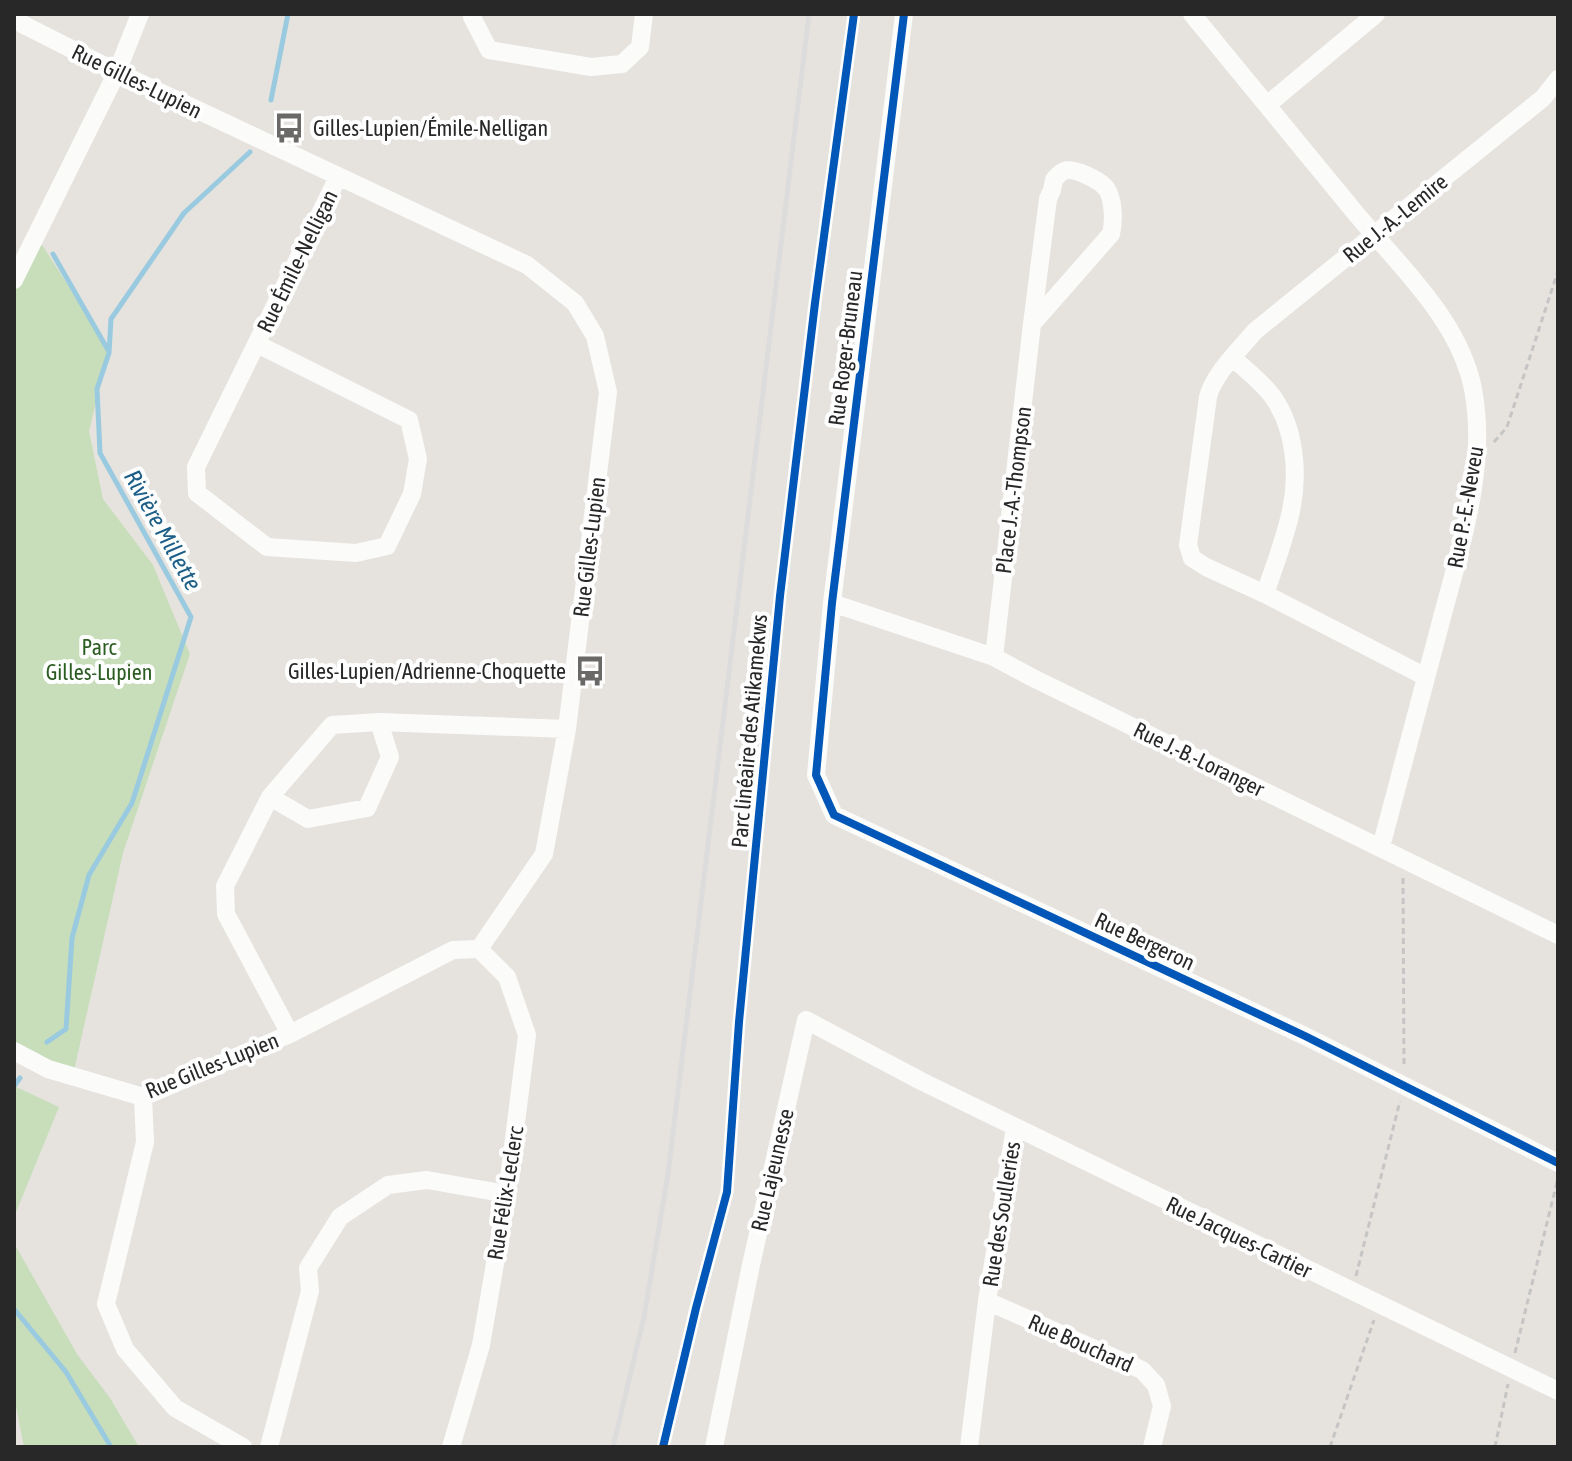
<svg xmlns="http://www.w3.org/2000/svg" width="1572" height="1461" font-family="'Asap Condensed',sans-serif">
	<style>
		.green { fill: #c8debb }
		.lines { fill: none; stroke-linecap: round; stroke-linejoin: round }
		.stream { stroke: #9acadf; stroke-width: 5 }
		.path { stroke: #c6c5c5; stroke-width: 3; stroke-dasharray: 6 4; stroke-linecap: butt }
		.street { stroke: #fbfbfa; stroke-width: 18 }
		.rail { stroke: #dddcdd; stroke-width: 5 }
		.cycleway-casing { stroke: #fff; stroke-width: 13 }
		.cycleway { stroke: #0057b8; stroke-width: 8 }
		.labels { text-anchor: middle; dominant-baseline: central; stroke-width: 8; stroke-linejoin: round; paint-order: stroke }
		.street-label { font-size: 22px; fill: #282828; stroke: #fff }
		.poi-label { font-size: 22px; fill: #282828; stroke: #fff; text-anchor: start }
		.park-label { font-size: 22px; fill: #2b5c21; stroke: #fff }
		.water-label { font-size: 24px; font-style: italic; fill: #1c5e88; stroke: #fff }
	</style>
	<rect width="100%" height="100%" fill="#e6e3de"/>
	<path class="green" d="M37,237L109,349L89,431L103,499L153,565L190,654L123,853L73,1075L14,1046V283Z
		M14,1086L59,1107L14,1217Z
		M14,1243L77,1354L110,1398L139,1447H24L14,1396Z"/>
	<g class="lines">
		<path class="stream" d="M271,100L288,14
			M53,254L108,350
			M47,1042L66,1029L72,938L89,875L132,803L191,617L100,453L97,389L109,353L111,319L184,213L250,152
			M14,1086L20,1078
			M14,1309L66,1372L111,1447"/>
		<path class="path" d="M1494,442L1507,427L1558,271
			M1403,878L1404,1066
			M1356,1276L1400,1101
			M1515,1353L1558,1178
			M1330,1447L1374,1320
			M1495,1447L1508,1384"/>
		<path class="street" d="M14,14L22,24L117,72L527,265L575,303L595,336L608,392L567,729L544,854L479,949
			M472,14V17L489,50L591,67L622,64L640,47L644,14
			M904,14L832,603L816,775L834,815L1305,1036L1558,1163
			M1192,14C1246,79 1299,145 1353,210C1397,264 1459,318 1473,389C1488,469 1460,548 1440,625C1420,699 1400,773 1381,847
			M1267,105L1376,14
			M14,280L117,72L140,14
			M257,344L409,420L418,459L412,494L387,546L356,553L267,547L197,493L196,467L338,177
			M1233,358C1246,370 1262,382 1273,397C1295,428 1299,474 1291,511C1285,539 1274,567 1265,594
			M832,603L994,657L1031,677L1558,935
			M994,657L1032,324L1048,199L1052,190L1054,180C1055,178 1061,172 1064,171C1074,167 1099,180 1106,188C1114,199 1114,222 1111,234L1032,324
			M1426,677L1265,594L1206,567L1192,558L1188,545L1208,397C1213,375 1240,349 1255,331L1543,98L1558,79
			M270,797L308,819L367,808L390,757L379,722
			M290,1034L226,914L225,886L270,797L332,725L379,722L567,729
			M14,1051L48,1069L143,1097L290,1034L453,950L479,949
			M143,1097L145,1142L106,1304L125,1349L175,1408L243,1447
			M987,1301L1142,1370L1156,1385L1162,1406L1152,1447
			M269,1447L310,1291L308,1268L340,1217L388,1185L427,1180L507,1194
			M451,1447L481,1345L507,1194L527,1035L507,977L479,949
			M714,1447L751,1265L806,1020L921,1081L1558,1391
			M969,1447L987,1301L1015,1127"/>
		<path class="rail" d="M613,1447L644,1317L668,1174L809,14"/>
		<g class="cycleway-casing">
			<path id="cycleway" d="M904,14L832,603L816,775L834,815L1305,1036L1558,1163
				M663,1447L696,1308L727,1192L739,1022L780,596L815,303L854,14"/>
		</g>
		<use href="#cycleway" class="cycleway"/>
	</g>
	<defs>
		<g id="bus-bare" transform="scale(2.4)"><path d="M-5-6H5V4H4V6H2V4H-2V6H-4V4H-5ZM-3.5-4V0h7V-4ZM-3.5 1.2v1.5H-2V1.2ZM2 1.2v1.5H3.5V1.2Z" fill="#6a6968" stroke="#fff" stroke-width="2.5" paint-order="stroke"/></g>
	</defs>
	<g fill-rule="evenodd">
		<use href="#bus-bare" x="289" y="128"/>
		<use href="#bus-bare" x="590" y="671"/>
	</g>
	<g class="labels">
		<g class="street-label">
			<text transform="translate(137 81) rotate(26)">Rue Gilles-Lupien</text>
			<text transform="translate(1395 218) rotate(-39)">Rue J.-A.-Lemire</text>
			<text transform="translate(297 261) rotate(-64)">Rue Émile-Nelligan</text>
			<text transform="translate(845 348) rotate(-83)">Rue Roger-Bruneau</text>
			<text transform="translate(1013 490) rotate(-83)">Place J.-A.-Thompson</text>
			<text transform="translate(1465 507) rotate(-80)">Rue P.-E.-Neveu</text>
			<text transform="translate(589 547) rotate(-83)">Rue Gilles-Lupien</text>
			<text transform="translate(749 731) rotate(-85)">Parc linéaire des Atikamekws</text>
			<text transform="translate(1199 759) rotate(26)">Rue J.-B.-Loranger</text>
			<text transform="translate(1145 941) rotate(25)">Rue Bergeron</text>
			<text transform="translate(212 1065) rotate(-22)">Rue Gilles-Lupien</text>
			<text transform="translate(772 1170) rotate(-77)">Rue Lajeunesse</text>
			<text transform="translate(505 1193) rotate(-81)">Rue Félix-Leclerc</text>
			<text transform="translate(1001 1214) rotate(-81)">Rue des Soulleries</text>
			<text transform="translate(1239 1237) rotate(26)">Rue Jacques-Cartier</text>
			<text transform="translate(1081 1343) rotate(24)">Rue Bouchard</text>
		</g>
		<g class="poi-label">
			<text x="313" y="128">Gilles-Lupien/Émile-Nelligan</text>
			<text x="566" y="671" text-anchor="end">Gilles-Lupien/Adrienne-Choquette</text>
		</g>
		<g class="park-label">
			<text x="99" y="647">Parc<tspan x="99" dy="25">Gilles-Lupien</tspan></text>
		</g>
		<g class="water-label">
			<text transform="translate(163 530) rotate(61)">Rivière Millette</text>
		</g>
	</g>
	<rect width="1572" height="1461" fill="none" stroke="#282828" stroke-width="32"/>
</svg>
